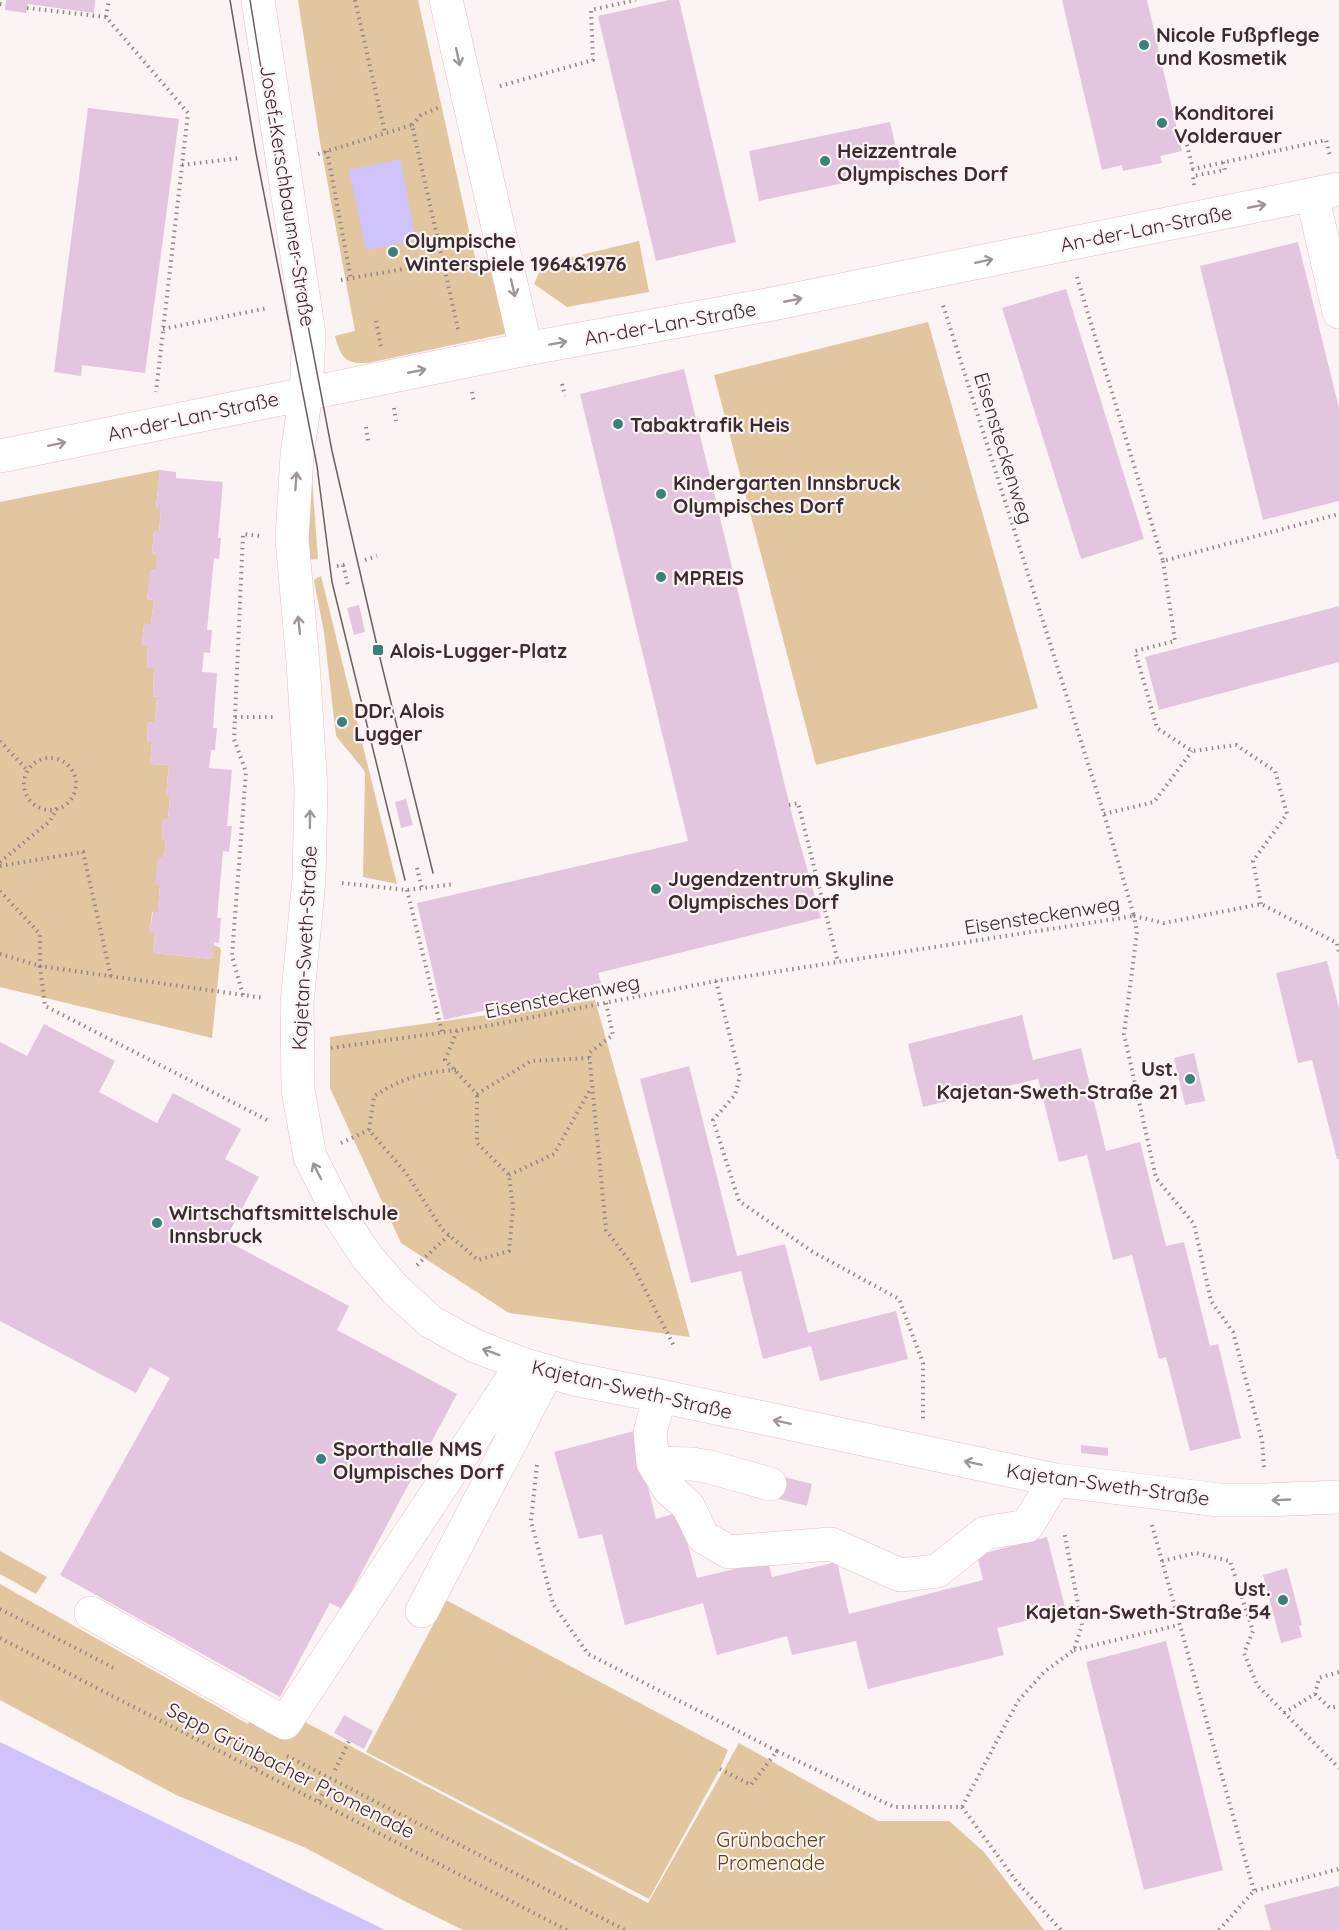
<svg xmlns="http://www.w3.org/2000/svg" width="1339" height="1930" font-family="Quicksand,sans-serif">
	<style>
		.green { fill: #e2c69f }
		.water { fill: #d0c3fc }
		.building { fill: #e4c5df }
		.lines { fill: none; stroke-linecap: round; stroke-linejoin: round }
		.minor-casing { stroke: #e8bec6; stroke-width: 34 }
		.path { stroke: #948789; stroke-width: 4; stroke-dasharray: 1.5 4.5; stroke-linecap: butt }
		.minor { stroke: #fff; stroke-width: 33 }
		.tram { stroke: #6d5e62; stroke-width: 1.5 }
		.oneway { stroke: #9e9597 }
		.poi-dot { fill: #39817d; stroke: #fcf3f4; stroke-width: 2 }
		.labels { text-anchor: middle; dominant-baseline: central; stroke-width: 4.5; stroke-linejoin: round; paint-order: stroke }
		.poi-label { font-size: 20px; font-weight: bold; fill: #3c2b2f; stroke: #fcf3f4; text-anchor: start }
		.street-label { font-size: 20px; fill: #3c2b2f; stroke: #fcf3f4 }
		.park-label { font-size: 20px; fill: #61420c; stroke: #fcf3f4 }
	</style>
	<rect width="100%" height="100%" fill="#fcf3f4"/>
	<path class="green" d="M298,0H418L476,262L488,269L496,261L507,331L504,334L368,363C345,364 341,358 335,336L355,331L320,142Z
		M639,241L649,292L567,307L534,284L543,264Z
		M928,322L1038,708L816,765L714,375Z
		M311,465L318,559L303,560Z
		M160,470L156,508L161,509L159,531H154L152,553L157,554L156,571L151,570L147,599L154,600L151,624H144L142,645L148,646L147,667L154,668L153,696L157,697L155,723L148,722L147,742H152L150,764L169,765L166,795L170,796L168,819H163L162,840H166L164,857H158L156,885H160L158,912H152L150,932L155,933L153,953L212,959L213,945L219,947L221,950L212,1038L0,987V502Z
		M321,576L397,884L363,877L365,773L363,769L336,736L324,632L314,581L315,579Z
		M595,1000L690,1337L509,1313L401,1243L330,1088V1037Z
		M0,1551L47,1577L36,1594L0,1574Z
		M0,1584L248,1724L265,1701L648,1903L739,1743L878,1821H949L984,1852L1044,1930H463L408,1903L306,1848L176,1795L0,1700Z
		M446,1600L728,1750L720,1769L649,1899L366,1752Z"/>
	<path class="water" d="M400,159L416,240L366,250L349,170Z
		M0,1742L385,1930H0Z"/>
	<path class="building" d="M6,0H95L94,13L28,4L26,13L5,10Z
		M669,0H679L736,242L656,261L598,16Z
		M1062,0H1147L1182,151L1160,156L1162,163L1123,171L1122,165L1102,170Z
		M88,108L179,119L145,373L82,365L81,376L54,372Z
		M890,122L901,171L759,201L749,151Z
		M1298,242L1339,408V501L1263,520L1200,266Z
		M1066,289L1144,539L1081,559L1002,308Z
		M684,369L792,815L821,918L598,973L601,983L444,1020L417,903L688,841L580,394Z
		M160,470L176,472V478L223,482L218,538H221L219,559L214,558L207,630H212L210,653L204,652L202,672L217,673L213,728H217L215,750H211L209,768L232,770L227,826H232L229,852L223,851L217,918H221L219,943L214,942L212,959L153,953L155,933H150L153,911L158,912L160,885H155L158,857H164L166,840H161L163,819H168L170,796H166L169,765L150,764L152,742H147L148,722L155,723L157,697L153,696L154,668H147L148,646H142L144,624H151L154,600L147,599L150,570L155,571L157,554L152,553L154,531H159L161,509H156Z
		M359,605L365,632L354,635L347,608Z
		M1339,606V662L1159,710L1145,657Z
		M406,799L413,825L401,828L395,802Z
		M1327,961L1339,1008V1159H1337L1312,1060L1298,1063L1276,973Z
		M1022,1015L1033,1060L1081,1048L1106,1151L1140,1142L1166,1246L1184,1242L1210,1346L1218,1344L1241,1438L1190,1451L1166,1357L1159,1359L1132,1255L1113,1260L1087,1155L1059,1162L1038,1079L923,1107L908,1044Z
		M44,1024L115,1061L99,1092L157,1123L173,1093L241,1129L225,1159L259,1177L225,1240L349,1306L337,1330L457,1394L342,1609L330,1603L280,1697L60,1575L170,1378L150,1367L136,1393L0,1321V1042L27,1056Z
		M1194,1053L1205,1101L1185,1105L1174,1058Z
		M689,1066L737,1256L785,1244L808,1333L896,1311L908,1359L820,1381L811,1346L763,1359L741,1271L691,1283L640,1079Z
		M634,1431L656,1519L679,1512L697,1578L768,1561L772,1577L837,1562L849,1614L983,1580L977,1555L1047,1537L1066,1611L997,1628L1004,1655L868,1689L856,1641L792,1655L787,1636L717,1655L703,1603L625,1625L602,1534L579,1539L554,1452Z
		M1081,1445L1108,1448V1456L1081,1453Z
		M776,1475L812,1484L807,1506L771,1497Z
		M1287,1568L1302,1625L1299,1626L1302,1637L1281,1643L1263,1575Z
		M1166,1641L1223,1870L1144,1890L1086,1662Z
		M344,1715L373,1731L364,1749L334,1733Z
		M1339,1886V1930H1271L1264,1905Z"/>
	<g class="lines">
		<g class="minor-casing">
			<path id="minor" d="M258,0L309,334L306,393L297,455L292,539L303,663L311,789L309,879L297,1003L298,1090L310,1157L340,1216L367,1257L395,1289L431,1322L475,1346L522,1364L574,1379L660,1396L1055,1480L1219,1500H1266L1339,1497
				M446,0L526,349
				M1312,195L1339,312
				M0,456L526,349L767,305L1339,189
				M660,1396L650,1432L653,1463L669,1489L688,1506L703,1537L729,1552L831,1544L900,1575L937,1571L985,1533L1027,1526L1055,1480
				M653,1463L692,1464L710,1467L770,1484
				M422,1611L547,1372
				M91,1613L285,1723L522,1364"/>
		</g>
		<path class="path" d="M355,0L385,133
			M0,4L5,5
			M27,8L106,17L188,113L156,392
			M106,17L109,0
			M500,86L593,60L591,10L636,0
			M412,125L421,115L438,108
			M1196,131L1186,141L1193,169L1326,140L1330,156
			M327,151L351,279
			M318,154L412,125L458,329
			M182,165L239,158
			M1194,185L1193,176L1225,170L1223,162
			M1077,277L1163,561L1339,514
			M341,280L443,262
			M376,321L381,346
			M163,329L268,308
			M562,384L565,396
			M472,392L474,403
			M394,408L396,421
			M366,427L368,441
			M365,560L377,556
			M1163,561L1175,641L1135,651L1157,728L1192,751L1236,745L1275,771L1287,814L1253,861L1261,904
			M343,565L348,585
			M337,566L349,564
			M235,717H273
			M0,741L27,770
			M24 784a26 26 0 1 1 52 0a26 26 0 1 1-52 0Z
			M789,805L798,803L838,962
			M1104,814L1154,802L1192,751
			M0,862L50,821L57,808
			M0,866L83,852L111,977
			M417,868L422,888
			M342,883L407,890L455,884
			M407,890L442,1032
			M0,891L40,934V966L264,998
			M0,954L40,966L45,1006L271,1122
			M716,981L740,1076L735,1095L713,1120L739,1201L813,1252L899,1299L923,1363V1419
			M243,995L232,956L246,772L234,739L235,717L243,534L260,536
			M606,1003L613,1035L589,1053L606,1230L633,1266L674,1346
			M457,1031L445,1060L477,1094L531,1061L590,1058
			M331,1048L482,1027L716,981L1134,916L1104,814L942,302
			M456,1070C421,1072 403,1078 374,1096L369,1130L406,1173L442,1229L478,1260L509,1251L513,1208L509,1175L477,1143V1094
			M341,1143L369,1130
			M509,1175L554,1154L591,1088
			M417,1265L449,1235
			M537,1465L531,1521L553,1604L588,1654L777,1751L751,1785L720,1769
			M1264,1467L1262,1440L1233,1332L1211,1301L1194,1224L1156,1178L1124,1034L1137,932L1134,916L1164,923L1261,904L1337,943L1339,953
			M1152,1525L1254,1891
			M1162,1561L1196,1553L1230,1561L1253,1631L1244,1653L1257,1685L1339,1768
			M0,1609L114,1668
			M0,1638L567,1930
			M1074,1650L1179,1625
			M1315,1694L1330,1708L1339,1706
			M1284,1713L1315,1694L1319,1678L1339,1672
			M777,1751L894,1807H962L1018,1701L1044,1672L1074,1650L1082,1625L1064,1531
			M287,1756L625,1930
			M255,1768L266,1751
			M335,1770L349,1741
			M319,1801L327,1786
			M962,1807L1017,1882L1061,1930
			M1219,1930L1254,1891L1339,1869"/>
		<use href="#minor" class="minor"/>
		<path class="tram" d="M230,0L256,153L317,466L332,582L405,880
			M250,0L273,143L332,451L378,650L433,873"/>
	</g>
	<defs><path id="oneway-shaft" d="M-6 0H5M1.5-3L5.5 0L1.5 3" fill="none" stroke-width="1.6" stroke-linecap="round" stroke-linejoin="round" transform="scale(1.5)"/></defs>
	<g class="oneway">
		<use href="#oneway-shaft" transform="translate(458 57) rotate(78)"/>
		<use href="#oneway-shaft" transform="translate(1257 206) rotate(-11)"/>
		<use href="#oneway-shaft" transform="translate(984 261) rotate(-12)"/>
		<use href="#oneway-shaft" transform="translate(513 288) rotate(77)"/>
		<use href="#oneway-shaft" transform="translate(793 300) rotate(-11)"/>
		<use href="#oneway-shaft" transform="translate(558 343) rotate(-10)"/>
		<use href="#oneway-shaft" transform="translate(417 371) rotate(-11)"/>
		<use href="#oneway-shaft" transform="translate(57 444) rotate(-12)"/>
		<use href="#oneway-shaft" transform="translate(296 481) rotate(-86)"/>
		<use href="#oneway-shaft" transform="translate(299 625) rotate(-96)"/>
		<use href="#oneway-shaft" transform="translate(310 819) rotate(-89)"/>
		<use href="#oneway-shaft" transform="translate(317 1171) rotate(-117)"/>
		<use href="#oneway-shaft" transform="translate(491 1352) rotate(-160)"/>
		<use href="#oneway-shaft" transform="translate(782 1422) rotate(-168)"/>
		<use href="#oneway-shaft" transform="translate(973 1463) rotate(-168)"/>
		<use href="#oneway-shaft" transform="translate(1281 1500) rotate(177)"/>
	</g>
	<g class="poi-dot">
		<circle cx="1144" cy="45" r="6"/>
		<circle cx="1162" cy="123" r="6"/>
		<circle cx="825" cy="161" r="6"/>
		<circle cx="393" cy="252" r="6"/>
		<circle cx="618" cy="424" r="6"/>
		<circle cx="661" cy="494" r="6"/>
		<circle cx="661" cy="577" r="6"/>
		<rect x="372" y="644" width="12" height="12" rx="3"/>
		<circle cx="342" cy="722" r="6"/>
		<circle cx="656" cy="889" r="6"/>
		<circle cx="1190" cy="1079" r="6"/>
		<circle cx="157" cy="1223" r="6"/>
		<circle cx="321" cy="1459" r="6"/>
		<circle cx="1283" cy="1600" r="6"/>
	</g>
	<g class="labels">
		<g class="poi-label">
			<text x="1156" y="34">Nicole Fußpflege<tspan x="1156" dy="23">und Kosmetik</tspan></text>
			<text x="1174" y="112">Konditorei<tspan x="1174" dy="23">Volderauer</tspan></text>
			<text x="837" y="150">Heizzentrale<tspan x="837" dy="23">Olympisches Dorf</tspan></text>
			<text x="405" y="240">Olympische<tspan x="405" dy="23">Winterspiele 1964&amp;1976</tspan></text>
			<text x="630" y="424">Tabaktrafik Heis</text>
			<text x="673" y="482">Kindergarten Innsbruck<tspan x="673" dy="23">Olympisches Dorf</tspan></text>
			<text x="673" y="577">MPREIS</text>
			<text x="390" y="650">Alois-Lugger-Platz</text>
			<text x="354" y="710">DDr. Alois<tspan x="354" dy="23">Lugger</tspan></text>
			<text x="668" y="878">Jugendzentrum Skyline<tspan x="668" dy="23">Olympisches Dorf</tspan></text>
			<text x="1178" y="1068" text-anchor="end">Ust.<tspan x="1178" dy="23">Kajetan-Sweth-Straße 21</tspan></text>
			<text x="169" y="1212">Wirtschaftsmittelschule<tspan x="169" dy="23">Innsbruck</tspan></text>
			<text x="333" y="1448">Sporthalle NMS<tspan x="333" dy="23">Olympisches Dorf</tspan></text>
			<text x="1271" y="1588" text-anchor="end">Ust.<tspan x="1271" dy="23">Kajetan-Sweth-Straße 54</tspan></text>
		</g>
		<g class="street-label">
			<text transform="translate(288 196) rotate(81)">Josef-Kerschbaumer-Straße</text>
			<text transform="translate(1146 228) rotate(-11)">An-der-Lan-Straße</text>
			<text transform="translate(670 323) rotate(-10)">An-der-Lan-Straße</text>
			<text transform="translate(193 416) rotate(-12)">An-der-Lan-Straße</text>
			<text transform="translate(1004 448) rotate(73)">Eisensteckenweg</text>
			<text transform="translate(1042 915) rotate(-9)">Eisensteckenweg</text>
			<text transform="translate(304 948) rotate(-87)">Kajetan-Sweth-Straße</text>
			<text transform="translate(562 996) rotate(-11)">Eisensteckenweg</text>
			<text transform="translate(632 1389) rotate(13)">Kajetan-Sweth-Straße</text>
			<text transform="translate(1108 1484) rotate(8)">Kajetan-Sweth-Straße</text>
			<text transform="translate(291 1770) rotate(27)">Sepp Grünbacher Promenade</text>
		</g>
		<g class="park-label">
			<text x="771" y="1839">Grünbacher<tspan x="771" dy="23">Promenade</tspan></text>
		</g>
	</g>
</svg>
